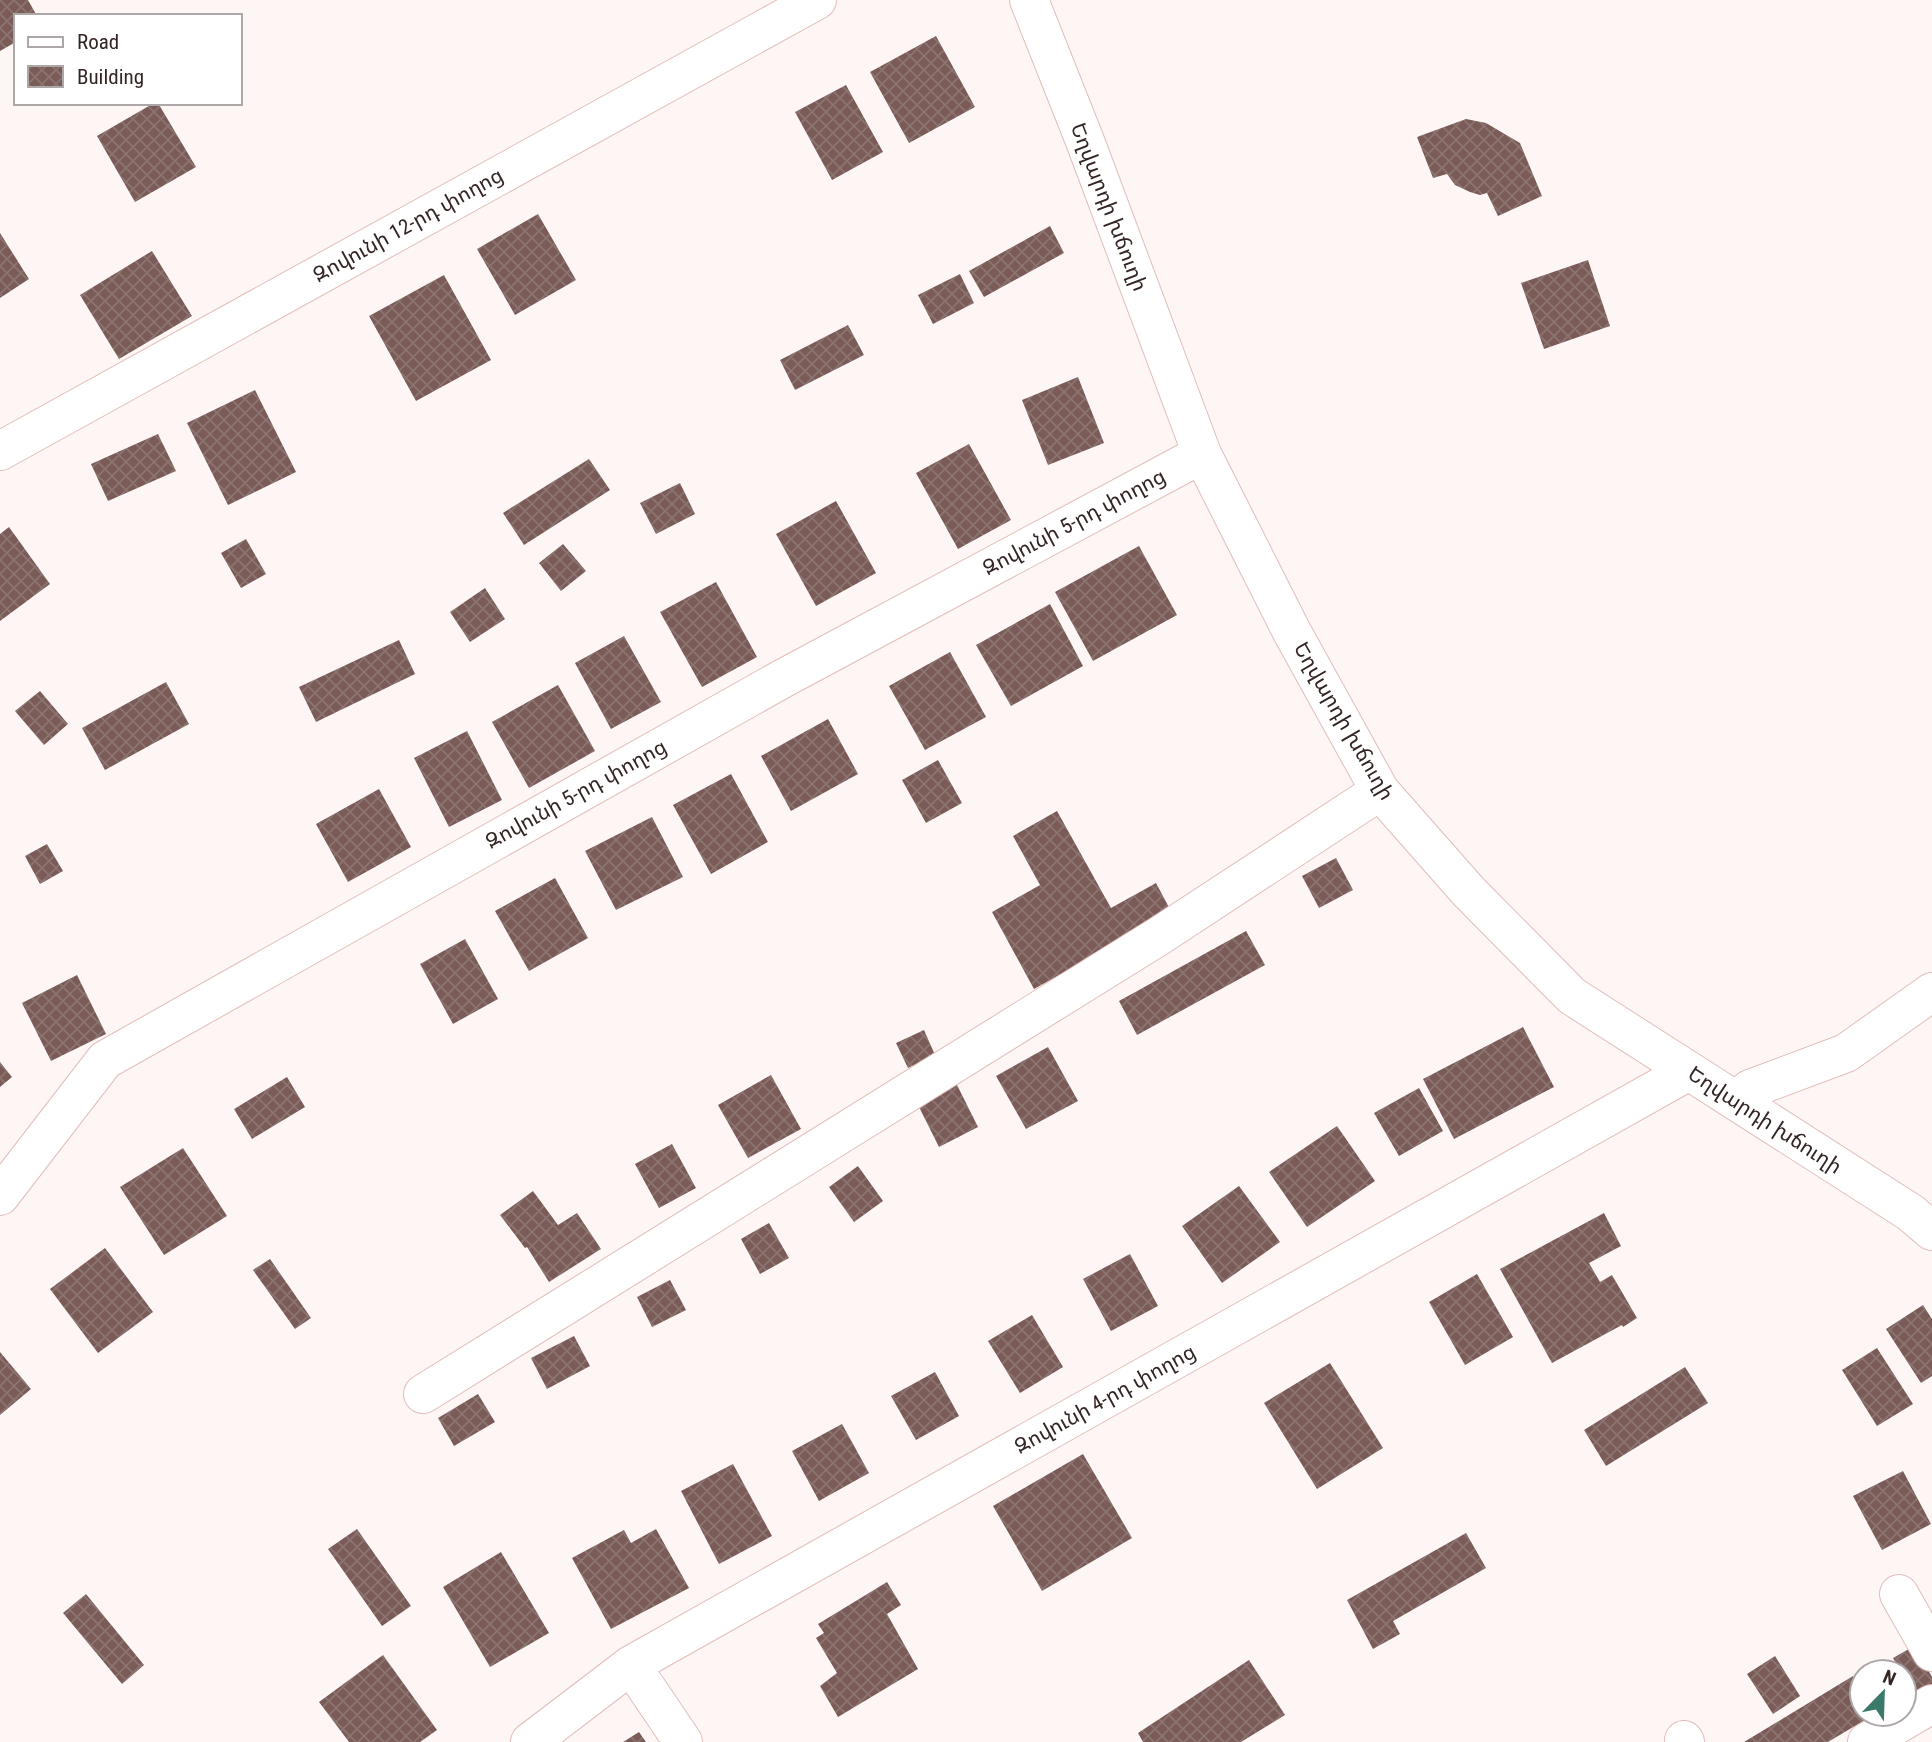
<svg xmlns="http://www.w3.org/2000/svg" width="1932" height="1742" font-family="'Roboto Condensed','Noto Sans Armenian',sans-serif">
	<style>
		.building { fill: url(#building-cross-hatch) }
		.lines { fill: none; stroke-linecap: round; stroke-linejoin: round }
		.minor-casing { stroke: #e1bdba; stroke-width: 40 }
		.major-casing { stroke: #e1bdba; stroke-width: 40 }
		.minor { stroke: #fff; stroke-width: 38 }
		.major { stroke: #fff; stroke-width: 38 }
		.labels { text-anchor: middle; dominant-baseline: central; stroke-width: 7; stroke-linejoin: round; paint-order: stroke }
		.street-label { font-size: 21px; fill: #332524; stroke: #fff }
	</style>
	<defs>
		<pattern id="building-cross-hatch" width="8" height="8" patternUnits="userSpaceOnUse" patternTransform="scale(1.75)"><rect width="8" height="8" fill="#7a5b58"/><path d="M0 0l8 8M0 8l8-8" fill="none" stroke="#8c7471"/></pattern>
	</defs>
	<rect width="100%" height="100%" fill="#fef6f5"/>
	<path class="building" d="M0,0H28L37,16H16V42L0,51Z
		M936,36L975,107L909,143L870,72Z
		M846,85L883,152L832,180L795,112Z
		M154,103H158L196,167L135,202L97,136Z
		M1466,119L1486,123L1520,143L1542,196L1498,216L1487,193L1480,195L1470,192L1455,185L1447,174L1433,178L1417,137Z
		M538,214L576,280L515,315L477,249Z
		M1050,226L1064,253L984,297L969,271Z
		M0,233L29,279L0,298Z
		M152,251L192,316L119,359L80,295Z
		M1588,260L1610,326L1544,349L1521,283Z
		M960,274L974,303L933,324L918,295Z
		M444,275L491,360L416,401L369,316Z
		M848,325L864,355L795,390L780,360Z
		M1078,377L1104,443L1048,465L1022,400Z
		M255,390L296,472L228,505L187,423Z
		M158,434L176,471L108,501L91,464Z
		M969,444L1011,520L958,549L916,473Z
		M589,459L610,490L524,545L503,513Z
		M680,483L695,514L656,534L640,503Z
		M836,501L876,573L816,606L776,534Z
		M9,527L50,584L0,621V534Z
		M246,539L266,574L241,588L221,553Z
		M563,544L586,571L561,591L539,563Z
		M1139,546L1177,615L1093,661L1055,592Z
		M716,582L757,657L702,687L660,612Z
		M485,588L505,619L470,642L450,612Z
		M1050,604L1083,666L1011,706L976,645Z
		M624,636L661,702L611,729L575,663Z
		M399,640L415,674L316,722L299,687Z
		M950,652L986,717L925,750L889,686Z
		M166,682L189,724L105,770L82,728Z
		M558,685L595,751L529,788L492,722Z
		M40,691L68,724L44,745L15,711Z
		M828,719L858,774L791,811L761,756Z
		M467,731L502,800L449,827L414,758Z
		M938,760L962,803L926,823L902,780Z
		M731,774L768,842L711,874L673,805Z
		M379,789L411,847L348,882L316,824Z
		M1057,811L1111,908L1156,883L1172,913L1034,989L992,912L1040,885L1013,836Z
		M652,817L683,877L616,910L585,851Z
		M47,844L63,871L40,884L25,856Z
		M1336,858L1353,890L1319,908L1302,876Z
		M555,878L588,938L529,971L495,911Z
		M1246,931L1265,965L1137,1035L1119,1001Z
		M465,939L498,999L453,1024L420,964Z
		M77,975L106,1034L51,1061L22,1003Z
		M1523,1027L1554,1087L1454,1139L1423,1079Z
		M924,1030L935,1055L908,1068L896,1043Z
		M1048,1047L1078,1101L1026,1129L996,1076Z
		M0,1062L12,1077L0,1087Z
		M771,1075L801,1129L748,1158L718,1105Z
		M287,1077L305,1107L252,1139L234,1109Z
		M956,1083L978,1127L939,1147L917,1103Z
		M1419,1088L1443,1131L1399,1156L1374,1113Z
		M1337,1126L1375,1181L1307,1227L1269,1172Z
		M672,1144L696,1188L659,1208L635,1164Z
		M183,1148L227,1216L164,1255L120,1187Z
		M858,1166L883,1201L854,1222L829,1187Z
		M1239,1186L1280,1242L1222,1283L1182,1226Z
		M533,1191L558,1225L577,1213L601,1249L549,1282L527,1247L525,1248L500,1215Z
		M1604,1213L1621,1246L1589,1263L1600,1282L1612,1275L1637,1318L1623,1327L1622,1325L1552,1363L1500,1269Z
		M769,1223L789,1258L760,1274L741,1239Z
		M105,1248L153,1312L98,1353L50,1289Z
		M1130,1254L1158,1306L1111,1331L1083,1279Z
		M270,1259L311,1318L295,1329L253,1270Z
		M1477,1274L1513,1337L1465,1365L1429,1302Z
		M670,1280L686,1310L652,1327L637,1297Z
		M1923,1305L1932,1319V1376L1921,1383L1886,1329Z
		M1032,1315L1063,1367L1020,1393L988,1341Z
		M574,1336L590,1366L547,1389L531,1358Z
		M1877,1348L1913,1404L1877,1426L1842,1370Z
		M0,1352L31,1389L0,1415Z
		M1330,1363L1383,1448L1317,1489L1264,1403Z
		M1685,1367L1708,1403L1606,1466L1584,1430Z
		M935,1372L959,1416L916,1440L891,1396Z
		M478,1394L495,1422L454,1446L438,1418Z
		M842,1424L869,1473L819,1501L792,1451Z
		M1083,1454L1132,1538L1042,1591L993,1506Z
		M733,1464L772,1536L719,1564L681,1491Z
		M1903,1471L1931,1524L1882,1550L1853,1496Z
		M357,1529L411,1606L382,1626L328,1549Z
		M656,1529L689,1588L611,1629L572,1558L624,1530L631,1543Z
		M1466,1533L1486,1568L1393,1621L1400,1634L1373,1649L1347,1600Z
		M501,1552L549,1633L490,1667L443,1587Z
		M887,1582L901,1605L887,1614L918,1669L838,1717L820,1686L837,1673L816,1638L824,1633L818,1624Z
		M86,1594L144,1665L122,1684L63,1613Z
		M1914,1646L1932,1677V1685L1914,1695L1904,1677V1672H1901L1893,1658Z
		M383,1655L437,1730L420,1742H349L319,1702Z
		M1775,1656L1800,1696L1773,1714L1747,1674Z
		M1249,1660L1285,1715L1241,1742H1143L1138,1733Z
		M1885,1660L1892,1672H1862Z
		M1853,1676L1862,1690V1714H1875L1828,1742H1744Z
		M639,1732L646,1742H623Z"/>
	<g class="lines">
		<g class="minor-casing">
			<path id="minor" d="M0,451L817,0
				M1736,1101L1750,1089L1846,1053L1932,992
				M0,1196L105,1060L782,679L1202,454
				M423,1394L1159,936L1380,791
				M1899,1594L1932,1652
				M631,1665L683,1742
				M1684,1740L1685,1742
				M530,1742L631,1665L1689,1071
				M1867,1742L1932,1704"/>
		</g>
		<g class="major-casing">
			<path id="major" d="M1029,0L1085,141L1202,454L1292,632L1380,791L1469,892L1572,996L1911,1213L1932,1231"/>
		</g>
		<use href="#minor" class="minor"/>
		<use href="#major" class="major"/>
	</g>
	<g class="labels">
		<g class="street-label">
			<text transform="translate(1109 207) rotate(69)">Եղվարդի խճուղի</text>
			<text transform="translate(408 225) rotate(-29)">Զովունի 12-րդ փողոց</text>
			<text transform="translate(1074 522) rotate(-28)">Զովունի 5-րդ փողոց</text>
			<text transform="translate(1344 721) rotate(60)">Եղվարդի խճուղի</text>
			<text transform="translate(576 794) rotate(-29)">Զովունի 5-րդ փողոց</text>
			<text transform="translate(1765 1120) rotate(33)">Եղվարդի խճուղի</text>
			<text transform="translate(1105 1399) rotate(-29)">Զովունի 4-րդ փողոց</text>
		</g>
	</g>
	<rect x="14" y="14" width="228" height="91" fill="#ffffff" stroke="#ada8a7" stroke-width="2"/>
	<rect x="28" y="37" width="35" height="10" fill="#ffffff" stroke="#ada8a7" stroke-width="2"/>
	<text x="77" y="49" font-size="21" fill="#332524">Road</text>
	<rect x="28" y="66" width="35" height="21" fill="url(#building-cross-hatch)" stroke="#ada8a7" stroke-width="2"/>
	<text x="77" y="84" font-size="21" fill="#332524">Building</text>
	<g transform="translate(1883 1693) rotate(23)"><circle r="33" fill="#ffffff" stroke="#ada8a7" stroke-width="2"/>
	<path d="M0-5L12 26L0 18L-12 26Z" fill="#3a7a6a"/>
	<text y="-10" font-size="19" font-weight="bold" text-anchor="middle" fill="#332524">N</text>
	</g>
</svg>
